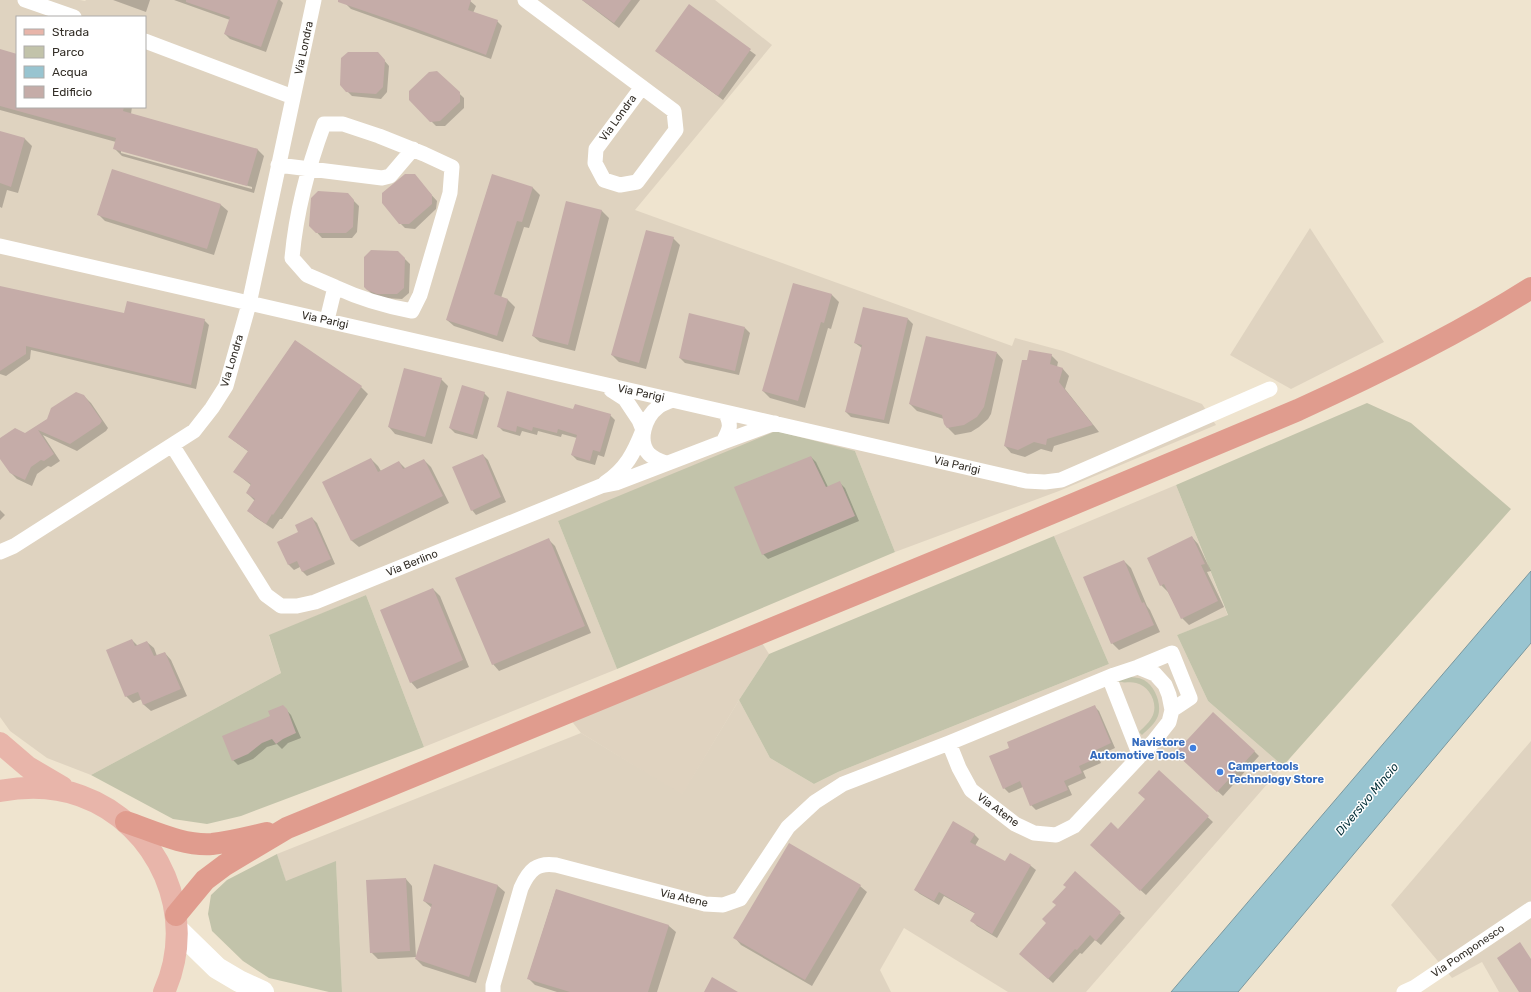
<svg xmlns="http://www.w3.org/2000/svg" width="1531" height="992" font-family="Rubik,sans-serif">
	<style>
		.commercial { fill: #e0d3c0 }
		.industrial { fill: #dfd3c0; fill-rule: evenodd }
		.green { fill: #c2c3aa }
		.water { fill: #98c4d0; stroke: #7a979e }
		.shadow { fill: #0003; fill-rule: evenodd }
		.building { fill: #c5aca8 }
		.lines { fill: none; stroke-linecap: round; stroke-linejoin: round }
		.minor { stroke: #fff; stroke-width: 15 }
		.secondary { stroke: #fff; stroke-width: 22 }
		.primary { stroke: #e8b5aa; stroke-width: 22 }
		.trunk { stroke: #e09c8e; stroke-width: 22 }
		.shop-dot { fill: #3f7fe0; stroke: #fff; stroke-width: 1.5 }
		.labels { text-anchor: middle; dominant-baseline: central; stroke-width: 3; stroke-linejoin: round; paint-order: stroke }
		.street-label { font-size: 11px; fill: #342f28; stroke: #fff }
		.shop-label { font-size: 11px; font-weight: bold; fill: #366cbe; stroke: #fff; text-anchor: end }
		.water-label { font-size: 12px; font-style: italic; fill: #032f38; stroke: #fff }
	</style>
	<rect width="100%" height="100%" fill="#efe4cf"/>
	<path class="commercial" d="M761,641L769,654L739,700L682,795L581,733L570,719Z"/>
	<path class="industrial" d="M0,0H80L85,1L86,0H715L772,45L635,210L1012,346L1015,338L1063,351L1202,404L1216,425L1059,491L895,552L855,451L558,521L617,669L424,747L366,595L269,636L281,673L91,775L47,758L10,731L0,717ZM17,17H145V107H17Z
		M1310,228L1384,342L1291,389L1230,355Z
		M1176,485L1228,616L1177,635L1208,701L1283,766L1086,992H1008L904,928L880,970L891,992H342L336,862L286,882L277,854L581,733L682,794L739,700L770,758L814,784L838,772L1109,664L1054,536Z
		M1531,741V992H1499L1482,962L1452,978L1391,905Z"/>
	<path class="green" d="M1367,403L1411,423L1511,509L1283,766L1208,701L1177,635L1228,615L1176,485Z
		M776,431L855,451L895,552L617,669L558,521Z
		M1054,536L1109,664L838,772L814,784L770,758L739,700L769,654Z
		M366,595L424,747L241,816L207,824L173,819L91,775L281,673L269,635Z
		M1126,677C1132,677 1138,677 1144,680C1155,686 1162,704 1158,716C1155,724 1148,729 1142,735L1139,732C1144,727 1150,722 1153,715C1158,702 1149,686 1136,683C1130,681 1123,684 1118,681Z
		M277,854L286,881L336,861L342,992H329L269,978L243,961L212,931L208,914L211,895L227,880Z"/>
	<path class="water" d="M1531,571V643L1238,992H1171Z"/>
	<path class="shadow" d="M113,0H150L146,12Z
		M174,0H280L283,3L266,52L230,39L225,34L230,20Z
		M348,0H469L476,6L473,13L497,21L502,26L491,59L351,9L346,4Z
		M582,0H640L619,28Z
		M689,6L756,55L723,100L656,51Z
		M0,50L17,55V107H132L131,114L258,150L264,156L254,193L122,156L115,149L116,142L0,110ZM121,150L252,187V189L121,153Z
		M378,53L389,66L387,92L381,99L352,96L347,91Z
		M437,72L464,98V108L445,126H436L410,100Z
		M0,132L25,139L32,146L18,193L7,190L2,208L0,207Z
		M112,171L221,205L228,211L214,255L105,221L99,215Z
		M492,176L533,188L540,195L529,228L524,227L501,298L508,300L515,307L503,342L454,326L447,320Z
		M419,181L437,201L436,209L415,229L405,228L400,223Z
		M352,199L359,206L357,232L352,238H322L310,225Z
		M567,202L602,211L609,218L575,351L540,342L533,336Z
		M673,238L680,245L646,369L619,362L612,355Z
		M398,252L410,264L409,293L402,299L383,298L373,295L365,287Z
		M794,284L832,295L839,302L831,329L828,328L805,408L770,398L763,391Z
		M0,287L124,315L204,320L209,325L196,389L31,350L30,359L6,376L0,374Z
		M908,319L913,324L889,424L851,417L846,412L862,348L855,343Z
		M745,328L750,333L739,375L685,363L680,358Z
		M295,341L361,387L368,394L282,519H280L273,529L255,517L249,511L255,501L247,493L252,486L235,472L249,452L229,437Z
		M997,353L1003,360L991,414L988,419L979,427L971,432L955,435L948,428L944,419L917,411L910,404Z
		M1051,355L1058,362L1057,367L1063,369L1069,376L1065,389L1099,432L1054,446L1052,452L1041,449L1025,457L1011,453L1005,446Z
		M441,379L448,386L432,444L395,434L389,427Z
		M484,393L489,398L477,439L455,433L450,428Z
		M84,396L91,403L108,428L106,431L77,451L43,435L60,461L51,467L48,466L37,474L32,486L17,479L10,472L0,457V440L25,434Z
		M574,411L610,415L615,420L604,457L598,455L595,465L577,460L572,455L577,438L562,434L561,437L538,431L537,435L522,431L520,436L503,431L498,426Z
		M483,455L488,460L506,502L476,515L472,510Z
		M811,457L816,462L828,487L840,483L845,488L859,521L768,559L763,554Z
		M371,459L378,466L381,471L399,462L406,469L424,460L431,467L449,503L359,547L352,541L324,482Z
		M0,510L5,515L0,520Z
		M312,518L317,523L335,564L307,576L302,571L300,567L294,570L289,565L279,542L300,533Z
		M1192,537L1198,544L1211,571L1207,572L1224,607L1189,625L1182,618L1168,592L1161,585Z
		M549,540L555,546L591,633L499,671L493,664Z
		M1124,561L1131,568L1147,606L1150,610L1160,632L1119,650L1112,643Z
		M433,589L440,596L469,667L417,689L411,682Z
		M132,640L138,646L147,642L154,648L157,656L165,653L171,660L187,696L151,711L144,705L142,699L133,703L126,696Z
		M283,706L291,715L301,738L288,743L282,749L277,744L267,747L253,759L238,765L233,760L271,716Z
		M1094,706L1099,711L1115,748L1098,756L1101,763L1083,771L1086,778L1068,786L1072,795L1036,810L1031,805L1023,787L1009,793L1004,788L1011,748Z
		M1254,751L1259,756L1223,796L1181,758Z
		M1159,772L1213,822L1146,895L1096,850L1118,830L1146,799Z
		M974,834L979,839L975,846L1005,863L1031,866L1036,870L997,938L977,926L972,921L976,914L944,896L939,905L920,894L915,890Z
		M435,866L498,886L505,892L476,983L423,966L416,959L432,908L424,901Z
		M1075,873L1125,918L1101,945L1095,940L1082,954L1080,953L1053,983L1025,958L1047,923Z
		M406,879L412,886L416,957L378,959L371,952Z
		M860,886L867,892L812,986L741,945L735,938Z
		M556,890L669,926L676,932L657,992H557L535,985L528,978Z"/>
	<path class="building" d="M186,0H278L261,47L224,34L230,17L186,2Z
		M338,0H471L468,10L498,20L486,55L414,28L338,2Z
		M582,0H631L614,23Z
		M689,4L751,49L718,96L655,51Z
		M0,49L17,54V107H124L123,111L258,149L247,186L113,149L116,138L0,106Z
		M348,52H378L385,60L383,87L376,94L346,92L340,85L341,58Z
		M437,71L460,92V102L440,121L430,122L409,100V91L429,72Z
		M0,131L25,138L11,187L0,183Z
		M112,169L221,204L207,249L97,215Z
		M405,174H415L432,195V204L409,224H399L382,203V193Z
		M492,174L533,187L522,222L517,221L494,294L508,299L497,336L446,320Z
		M318,191L348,193L354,200L353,227L346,233H316L309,226L311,198Z
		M566,201L602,210L568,345L532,336Z
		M646,230L674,237L639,363L611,355Z
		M371,250L398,251L405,258L404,288L397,294H377L367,290L364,287V257Z
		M793,283L832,294L824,323L821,322L798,401L762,391Z
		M0,286L124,313L127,301L205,319L191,385L26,346V354L0,371Z
		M863,307L908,318L884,420L845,412L862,345L854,343Z
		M689,313L745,327L735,371L679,358Z
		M926,336L997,352L984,407L977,417L964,425L947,428L944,424L942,415L909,404Z
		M295,340L362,386L273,515L272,514L266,524L247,511L255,499L246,493L251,484L233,472L248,451L228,437Z
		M1029,350L1052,354L1050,364L1063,368L1059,382L1093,425L1047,439L1046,445L1034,442L1018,450L1004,446L1022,360H1027Z
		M404,368L442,378L425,437L388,427Z
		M462,385L485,392L473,435L449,428Z
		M507,391L573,409L575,404L611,414L600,452L593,450L590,461L571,455L577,435L558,429L557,433L533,427L532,431L517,426L516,432L497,427Z
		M76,392L84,395L102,421L100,424L70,444L38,430L54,454L44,461L41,460L31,467L25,480L10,473L0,459V438L15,428L25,433L47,419L51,408Z
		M483,454L501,497L471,511L452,467Z
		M811,456L826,487L840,481L855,516L762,555L734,487Z
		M371,458L378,472L399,461L403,469L424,459L443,496L351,541L322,482Z
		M312,517L331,559L302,572L297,561L288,565L277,542L298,532L295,525Z
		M1192,536L1205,564L1201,565L1218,601L1181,619L1164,584L1160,586L1147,558Z
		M549,538L585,626L492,665L455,578Z
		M1124,560L1142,603L1144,602L1154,625L1111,644L1083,577Z
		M433,588L463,660L410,683L380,610Z
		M132,639L135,646L147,641L154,656L165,652L181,689L143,705L138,692L125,697L106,650Z
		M283,705L287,709L296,733L283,739L276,744L272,739L262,743L248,754L232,761L222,736L270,716L268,711Z
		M1095,705L1111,743L1094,751L1097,758L1079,766L1082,773L1064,781L1068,790L1030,806L1020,781L1003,789L989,756L1009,748L1007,742Z
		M1213,712L1255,751L1217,792L1175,753Z
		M1159,770L1209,816L1140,891L1090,845L1111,822L1118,829L1145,799L1138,793Z
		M953,821L975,834L970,842L1005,861L1010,853L1031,865L992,934L970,921L975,913L939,892L934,901L914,890Z
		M789,843L861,885L805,980L733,938Z
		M434,864L498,885L469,977L415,959L432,904L423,901Z
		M1075,871L1121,912L1096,941L1090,935L1077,950L1075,949L1048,979L1019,954L1046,923L1042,919L1056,905L1052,902L1066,887L1063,885Z
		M406,878L410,951L370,953L366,880Z
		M556,889L669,925L648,992H570L527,979Z
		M1520,942L1531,959V992H1519L1497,958Z
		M712,977L738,992H704Z"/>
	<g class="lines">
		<path class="minor" d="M25,0L74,17
			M525,0L674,111L676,130L637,182L620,185L604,180L595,163L596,149L642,87
			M145,41L293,97
			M278,165L382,178L390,176L413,149
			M0,246L1026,481L1045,482L1061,480L1270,389
			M327,320L335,287L307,275L292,258C296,212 308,167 324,124H343L379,136L424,154L452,167L450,193L420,295L412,311C384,306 361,299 335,287
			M723,442L775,423
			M172,445L266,595L281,606H297L315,602L601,486L616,483L723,442C730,429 732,425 725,412
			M666,463C660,461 654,459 649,454C637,441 645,417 658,407C662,404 668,402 672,400
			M605,483C626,469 634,453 643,430L639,420L625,399L611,390
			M0,552L14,546L194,431L212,408L226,386L249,304L314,0
			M1138,667L1172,653L1190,698L1172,710
			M1109,677L1140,756
			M493,992V985L521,888C529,870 537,862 556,865L705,904L723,905L740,899L788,827L815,802L843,784L949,743L1114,675L1138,667L1155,674L1165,685L1169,695L1172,710L1169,722L1154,741L1074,826L1056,835L1034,833L1015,824L971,790L959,768L949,743
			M1404,992L1415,987L1531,909"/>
		<path class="secondary" d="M177,929L217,968L239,981L263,992"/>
		<path class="primary" d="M0,743L28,767L62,787
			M0,791C27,786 54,786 81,796C159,824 199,916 164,992"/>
		<path class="trunk" d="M126,822C153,831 183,846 212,844C231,842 249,837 267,833
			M176,915L205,880L225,865L287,828L1002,534L1298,410C1377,374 1457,335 1531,288"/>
	</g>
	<g class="shop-dot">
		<circle cx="1193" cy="748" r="4"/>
		<circle cx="1220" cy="772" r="4"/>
	</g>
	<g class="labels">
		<g class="street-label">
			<text transform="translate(304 48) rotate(-78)">Via Londra</text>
			<text transform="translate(618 118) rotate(-54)">Via Londra</text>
			<text transform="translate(325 320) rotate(12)">Via Parigi</text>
			<text transform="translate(232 361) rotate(-73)">Via Londra</text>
			<text transform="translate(641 393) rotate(12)">Via Parigi</text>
			<text transform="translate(957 465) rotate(13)">Via Parigi</text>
			<text transform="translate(412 563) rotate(-22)">Via Berlino</text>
			<text transform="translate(998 810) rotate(36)">Via Atene</text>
			<text transform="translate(684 898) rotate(13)">Via Atene</text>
			<text transform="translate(1468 951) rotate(-34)">Via Pomponesco</text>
		</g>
		<g class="shop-label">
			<text x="1185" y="742">Navistore<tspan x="1185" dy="13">Automotive Tools</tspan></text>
			<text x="1228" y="766" text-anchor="start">Campertools<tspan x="1228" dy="13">Technology Store</tspan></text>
		</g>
		<g class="water-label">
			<text transform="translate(1367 799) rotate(-50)">Diversivo Mincio</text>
		</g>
	</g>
	<rect x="16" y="16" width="130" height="92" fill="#ffffff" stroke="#aeaca9"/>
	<rect x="24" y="29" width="20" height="6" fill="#e8b5aa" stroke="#aeaca9"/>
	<text x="52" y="36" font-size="12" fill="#342f28">Strada</text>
	<rect x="24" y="46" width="20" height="12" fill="#c2c3aa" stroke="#aeaca9"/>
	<text x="52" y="56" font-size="12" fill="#342f28">Parco</text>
	<rect x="24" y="66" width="20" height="12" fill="#98c4d0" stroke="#aeaca9"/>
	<text x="52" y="76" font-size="12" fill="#342f28">Acqua</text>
	<rect x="24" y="86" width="20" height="12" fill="#c5aca8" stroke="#aeaca9"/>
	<text x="52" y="96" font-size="12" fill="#342f28">Edificio</text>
</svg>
